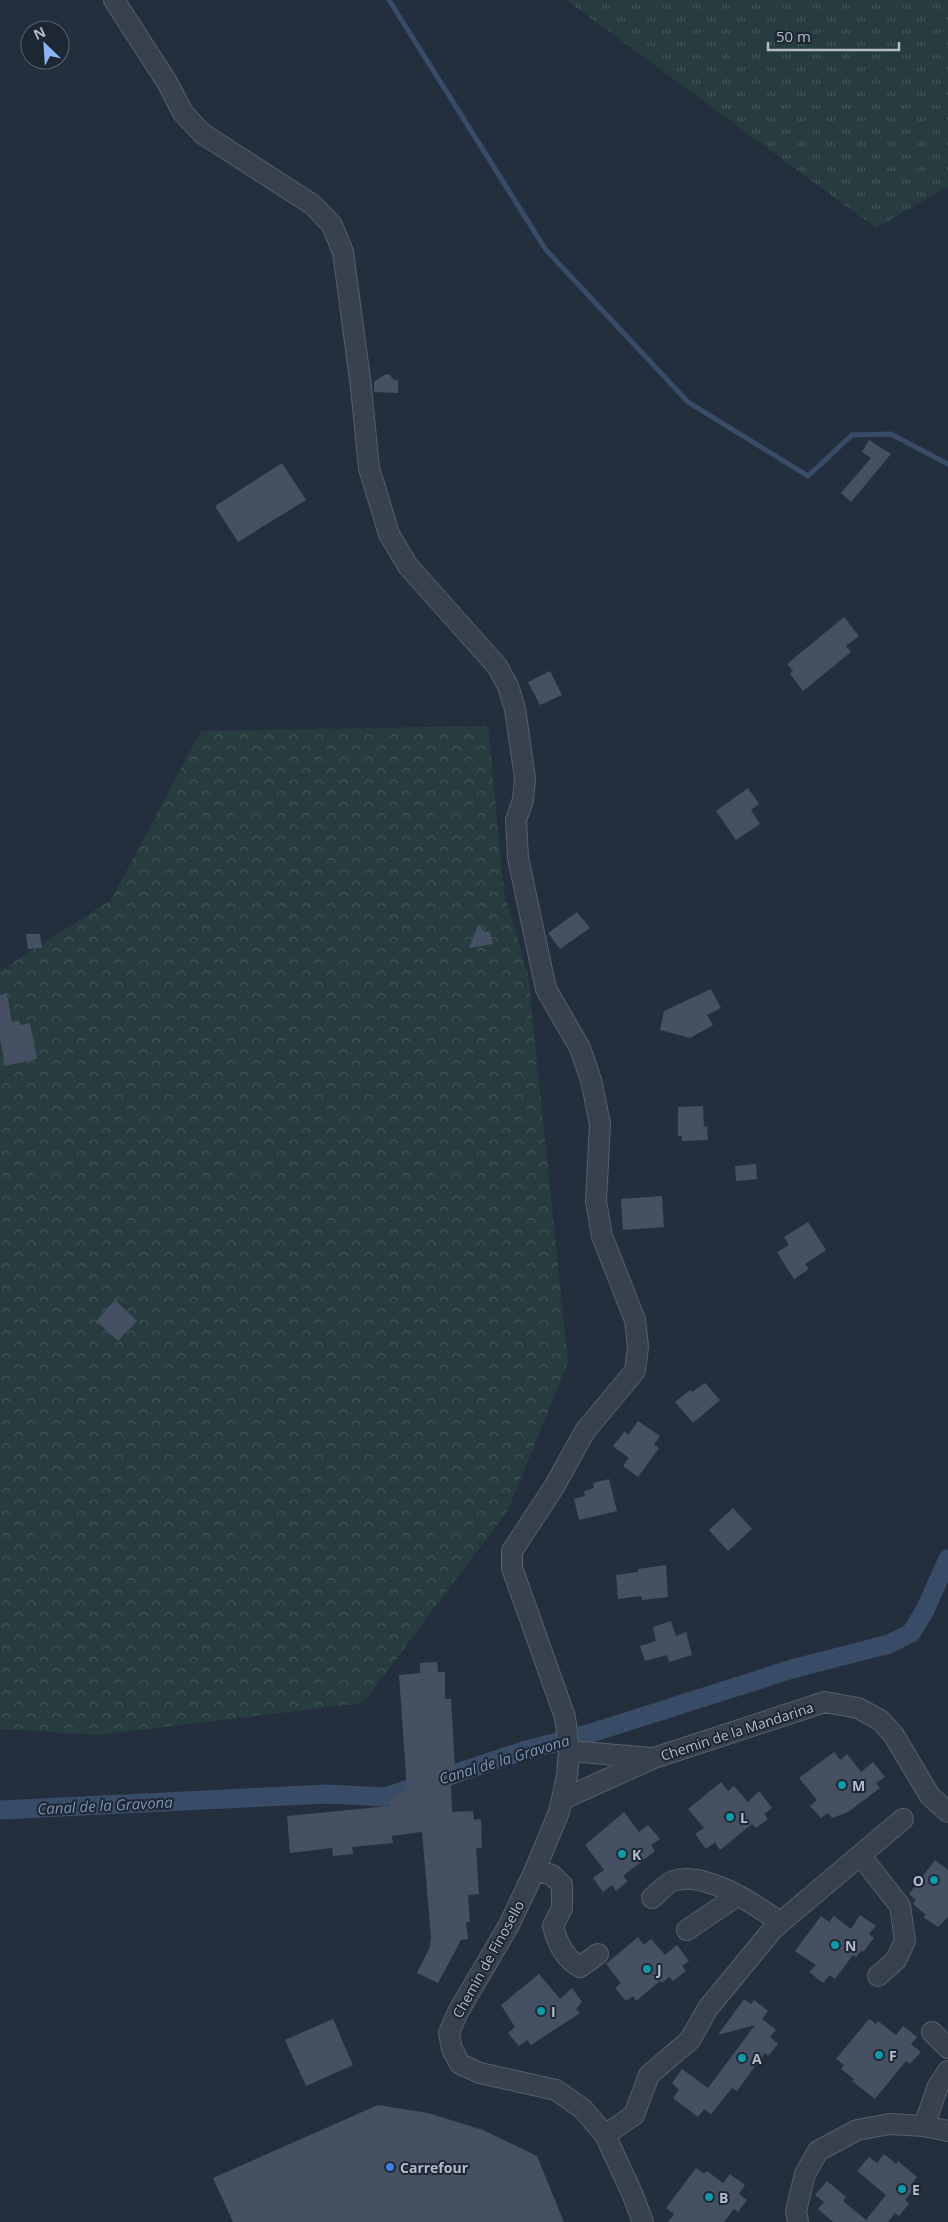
<svg xmlns="http://www.w3.org/2000/svg" width="948" height="2222" font-family="'Open Sans',sans-serif">
	<style>
		.grass { fill: url(#grass-tufts) }
		.forest { fill: url(#forest-crowns) }
		.lines { fill: none; stroke-linecap: round; stroke-linejoin: round }
		.stream { stroke: #394c67; stroke-width: 5 }
		.canal { stroke: #394c67; stroke-width: 19 }
		.building { fill: #455162 }
		.minor-casing { stroke: #565f6c; stroke-width: 22 }
		.minor { stroke: #38414e; stroke-width: 20 }
		.culture-dot { fill: #0f9aa8; stroke: #1d2633; stroke-width: 2 }
		.shop-dot { fill: #3f7fe0; stroke: #1d2633; stroke-width: 2 }
		.labels { text-anchor: middle; dominant-baseline: central; stroke-width: 4; stroke-linejoin: round; paint-order: stroke }
		.street-label { font-size: 14px; fill: #b4bcc9; stroke: #1d2633 }
		.poi-label { font-size: 14px; font-weight: bold; fill: #b4bcc9; stroke: #1d2633; text-anchor: start }
		.water-label { font-size: 15px; font-style: italic; fill: #7c92b1; stroke: #1d2633 }
	</style>
	<defs>
		<pattern id="grass-tufts" width="24" height="20" patternUnits="userSpaceOnUse" patternTransform="scale(1.25)"><rect width="24" height="20" fill="#263c3f"/><path d="M3 7l-1-3M5 7V3M7 7l1-3M15 17l-1-3M17 17v-4M19 17l1-3" fill="none" stroke="#435659"/></pattern>
		<pattern id="forest-crowns" width="20" height="18" patternUnits="userSpaceOnUse" patternTransform="scale(1.25)"><rect width="20" height="18" fill="#263c3f"/><path d="M2 6a3 3 0 1 1 6 0M12 15a3 3 0 1 1 6 0" fill="none" stroke="#435659"/></pattern>
	</defs>
	<rect width="100%" height="100%" fill="#242f3e"/>
	<path class="grass" d="M566,0H948V187L876,228Z"/>
	<path class="forest" d="M488,726L504,892L528,975L568,1362L508,1510L363,1703L98,1735L0,1729V971L111,900L201,731Z"/>
	<g class="lines">
		<path class="stream" d="M389,0L546,250L688,402L808,476L852,435L891,434L948,464"/>
		<path class="canal" d="M0,1810L327,1794L385,1797L523,1751L588,1734L792,1669L889,1644L911,1633L925,1610L948,1559"/>
	</g>
	<path class="building" d="M389,374L394,380H398V393L374,392V382L384,375Z
		M869,440L891,454L851,502L841,493L871,458L862,452Z
		M282,463L306,500L238,542L215,506Z
		M844,617L859,636L846,646L851,652L803,691L790,674L793,671L787,664Z
		M550,671L562,695L540,705L528,682Z
		M748,788L759,804L751,810L760,824L736,840L716,811Z
		M577,912L590,928L560,949L548,933Z
		M478,925L485,932L490,931L493,944L469,948Z
		M26,934H40L42,948L28,949Z
		M711,989L721,1008L707,1015L713,1025L690,1038L660,1030L664,1011Z
		M7,994L12,1022L19,1020L20,1025L30,1023L37,1059L5,1066L0,1039V995Z
		M703,1106L704,1127L707,1126L708,1140L682,1141V1136H678V1107Z
		M756,1164L757,1179L736,1181L735,1166Z
		M662,1196L664,1227L623,1230L621,1199Z
		M808,1222L826,1250L805,1264L809,1269L794,1279L777,1252L789,1245L784,1237Z
		M115,1300L137,1321L118,1341L96,1321Z
		M705,1383L720,1400L693,1423L675,1402L690,1390L692,1392Z
		M638,1421L660,1436L654,1444L659,1448L638,1477L623,1466L629,1458L613,1446L625,1431L628,1435Z
		M609,1479L617,1511L579,1520L574,1499L585,1496L584,1491L594,1488L593,1483Z
		M733,1508L752,1529L728,1551L709,1530Z
		M666,1565L668,1597L642,1600L641,1596L618,1599L616,1575L638,1572V1569Z
		M671,1621L676,1636L686,1632L692,1655L669,1662L667,1655L645,1661L640,1646L656,1641L653,1627Z
		M437,1662L438,1672H445V1699H451L456,1784L451,1785L452,1812L473,1811L474,1820L481,1819L482,1848H476L479,1894L468,1895L470,1922H466L468,1939L461,1940L438,1983L417,1973L430,1947L431,1937L422,1832L392,1836L393,1843L352,1847L353,1854L333,1856L332,1848L290,1853L287,1816L390,1806L389,1799L407,1789L399,1675L420,1673V1663Z
		M834,1752L840,1760L847,1754L861,1772L873,1762L885,1777L876,1783L880,1788L848,1812L832,1818L828,1813L821,1818L810,1806L817,1800L799,1778Z
		M721,1782L728,1791L734,1786L748,1802L759,1791L772,1808L764,1814L768,1819L756,1828L752,1824L720,1850L715,1842L706,1849L695,1834L704,1828L688,1809Z
		M624,1812L639,1832L648,1825L660,1839L651,1845L655,1851L623,1876L628,1881L616,1891L612,1885L603,1892L593,1878L604,1870L585,1845Z
		M935,1860L948,1870V1917L938,1927L923,1917L926,1915L913,1904L916,1900L909,1894Z
		M860,1915L876,1926L869,1934L874,1938L863,1952L861,1951L856,1957L853,1955L835,1979L830,1975L823,1983L809,1972L816,1965L795,1951L821,1916L829,1922L834,1916L851,1929Z
		M638,1937L644,1945L651,1939L665,1955L677,1945L689,1961L682,1966L686,1971L673,1981L669,1977L662,1983L660,1981L636,2001L633,1996L626,2001L615,1988L621,1983L606,1964Z
		M539,1974L560,1999L572,1988L582,2002L576,2009L580,2013L531,2045L527,2040L519,2046L508,2033L515,2027L501,2005Z
		M744,1999L751,2004L754,2000L768,2011L762,2019L776,2030L770,2037L778,2044L768,2056L765,2053L737,2091L732,2088L711,2114L704,2109L698,2117L673,2098L679,2090L672,2083L682,2069L708,2088L755,2025L718,2035Z
		M333,2019L353,2065L306,2086L285,2040Z
		M869,2019L876,2024L878,2021L896,2035L903,2026L917,2037L911,2044L921,2052L910,2064L906,2061L875,2099L852,2081L854,2079L841,2069L844,2065L836,2059Z
		M378,2105L428,2113L483,2130L537,2156L564,2222H233L213,2178Z
		M884,2154L896,2164L898,2161L917,2177L911,2185L915,2188L905,2200L909,2204L899,2216L895,2213L888,2222H833L818,2209L824,2202L815,2195L827,2181L846,2197L843,2201L866,2220L886,2195L857,2171L869,2157L877,2163Z
		M696,2168L704,2174L707,2171L723,2183L730,2174L745,2185L739,2194L747,2200L738,2212L734,2209L724,2222H668L674,2214L666,2208Z"/>
	<g class="lines">
		<g class="minor-casing">
			<path id="minor" d="M114,0L167,82L183,113L203,134L313,205L332,225L343,252L361,387L369,468L389,534L408,566L497,666L508,686L515,709L525,778L523,800L516,820L518,858L546,989L580,1048L591,1080L600,1124L596,1201L602,1236L635,1320L638,1347L635,1371L585,1431L554,1487L512,1551V1568L565,1717L569,1751L567,1776L559,1812L535,1870L509,1925L458,2012L449,2033L452,2049L460,2064L480,2073L556,2090L583,2109L605,2135L632,2193L643,2222
				M569,1751L652,1758
				M563,1799L654,1758L825,1702L858,1708L880,1720L893,1734L930,1796L948,1812
				M861,1856L900,1906L905,1941L896,1960L878,1976
				M535,1870L552,1875L562,1885V1908L553,1926C557,1942 565,1959 580,1967L598,1954
				M652,1898C658,1893 666,1884 673,1881C704,1870 756,1905 780,1922
				M687,1930L737,1896
				M932,2032L948,2048
				M924,2126L938,2086L948,2071
				M605,2135L634,2115L649,2075L690,2040L708,2008L774,1928L903,1819
				M798,2222L796,2211L805,2174L818,2151L857,2130L890,2124L924,2126L948,2131"/>
		</g>
		<use href="#minor" class="minor"/>
	</g>
	<g class="culture-dot">
		<circle cx="842" cy="1785" r="5"/>
		<circle cx="730" cy="1817" r="5"/>
		<circle cx="622" cy="1854" r="5"/>
		<circle cx="934" cy="1880" r="5"/>
		<circle cx="835" cy="1945" r="5"/>
		<circle cx="647" cy="1969" r="5"/>
		<circle cx="541" cy="2011" r="5"/>
		<circle cx="879" cy="2055" r="5"/>
		<circle cx="742" cy="2058" r="5"/>
		<circle cx="902" cy="2189" r="5"/>
		<circle cx="709" cy="2197" r="5"/>
	</g>
	<circle class="shop-dot" cx="390" cy="2167" r="5"/>
	<g class="labels">
		<g class="street-label">
			<text transform="translate(737 1731) rotate(-18)">Chemin de la Mandarina</text>
			<text transform="translate(488 1959) rotate(-61)">Chemin de Finosello</text>
		</g>
		<g class="poi-label">
			<text x="852" y="1785">M</text>
			<text x="740" y="1817">L</text>
			<text x="632" y="1854">K</text>
			<text x="924" y="1880" text-anchor="end">O</text>
			<text x="845" y="1945">N</text>
			<text x="657" y="1969">J</text>
			<text x="551" y="2011">I</text>
			<text x="889" y="2055">F</text>
			<text x="752" y="2058">A</text>
			<text x="400" y="2167">Carrefour</text>
			<text x="912" y="2189">E</text>
			<text x="719" y="2197">B</text>
		</g>
		<g class="water-label">
			<text transform="translate(504 1759) rotate(-17)">Canal de la Gravona</text>
			<text transform="translate(105 1805) rotate(-3)">Canal de la Gravona</text>
		</g>
	</g>
	<g transform="translate(45 45) rotate(335)"><circle r="24" fill="#1d2633" stroke="#59626f"/>
	<path d="M0-4L9 19L0 12L-9 19Z" fill="#8ab4f8"/>
	<text y="-8" font-size="14" font-weight="bold" text-anchor="middle" fill="#b4bcc9">N</text>
	</g>
	<path d="M768 42v8h131v-8" fill="none" stroke="#b4bcc9" stroke-width="2.5"/>
	<text x="776" y="42" font-size="15" fill="#b4bcc9" stroke="#1d2633" stroke-width="4" paint-order="stroke">50 m</text>
</svg>
